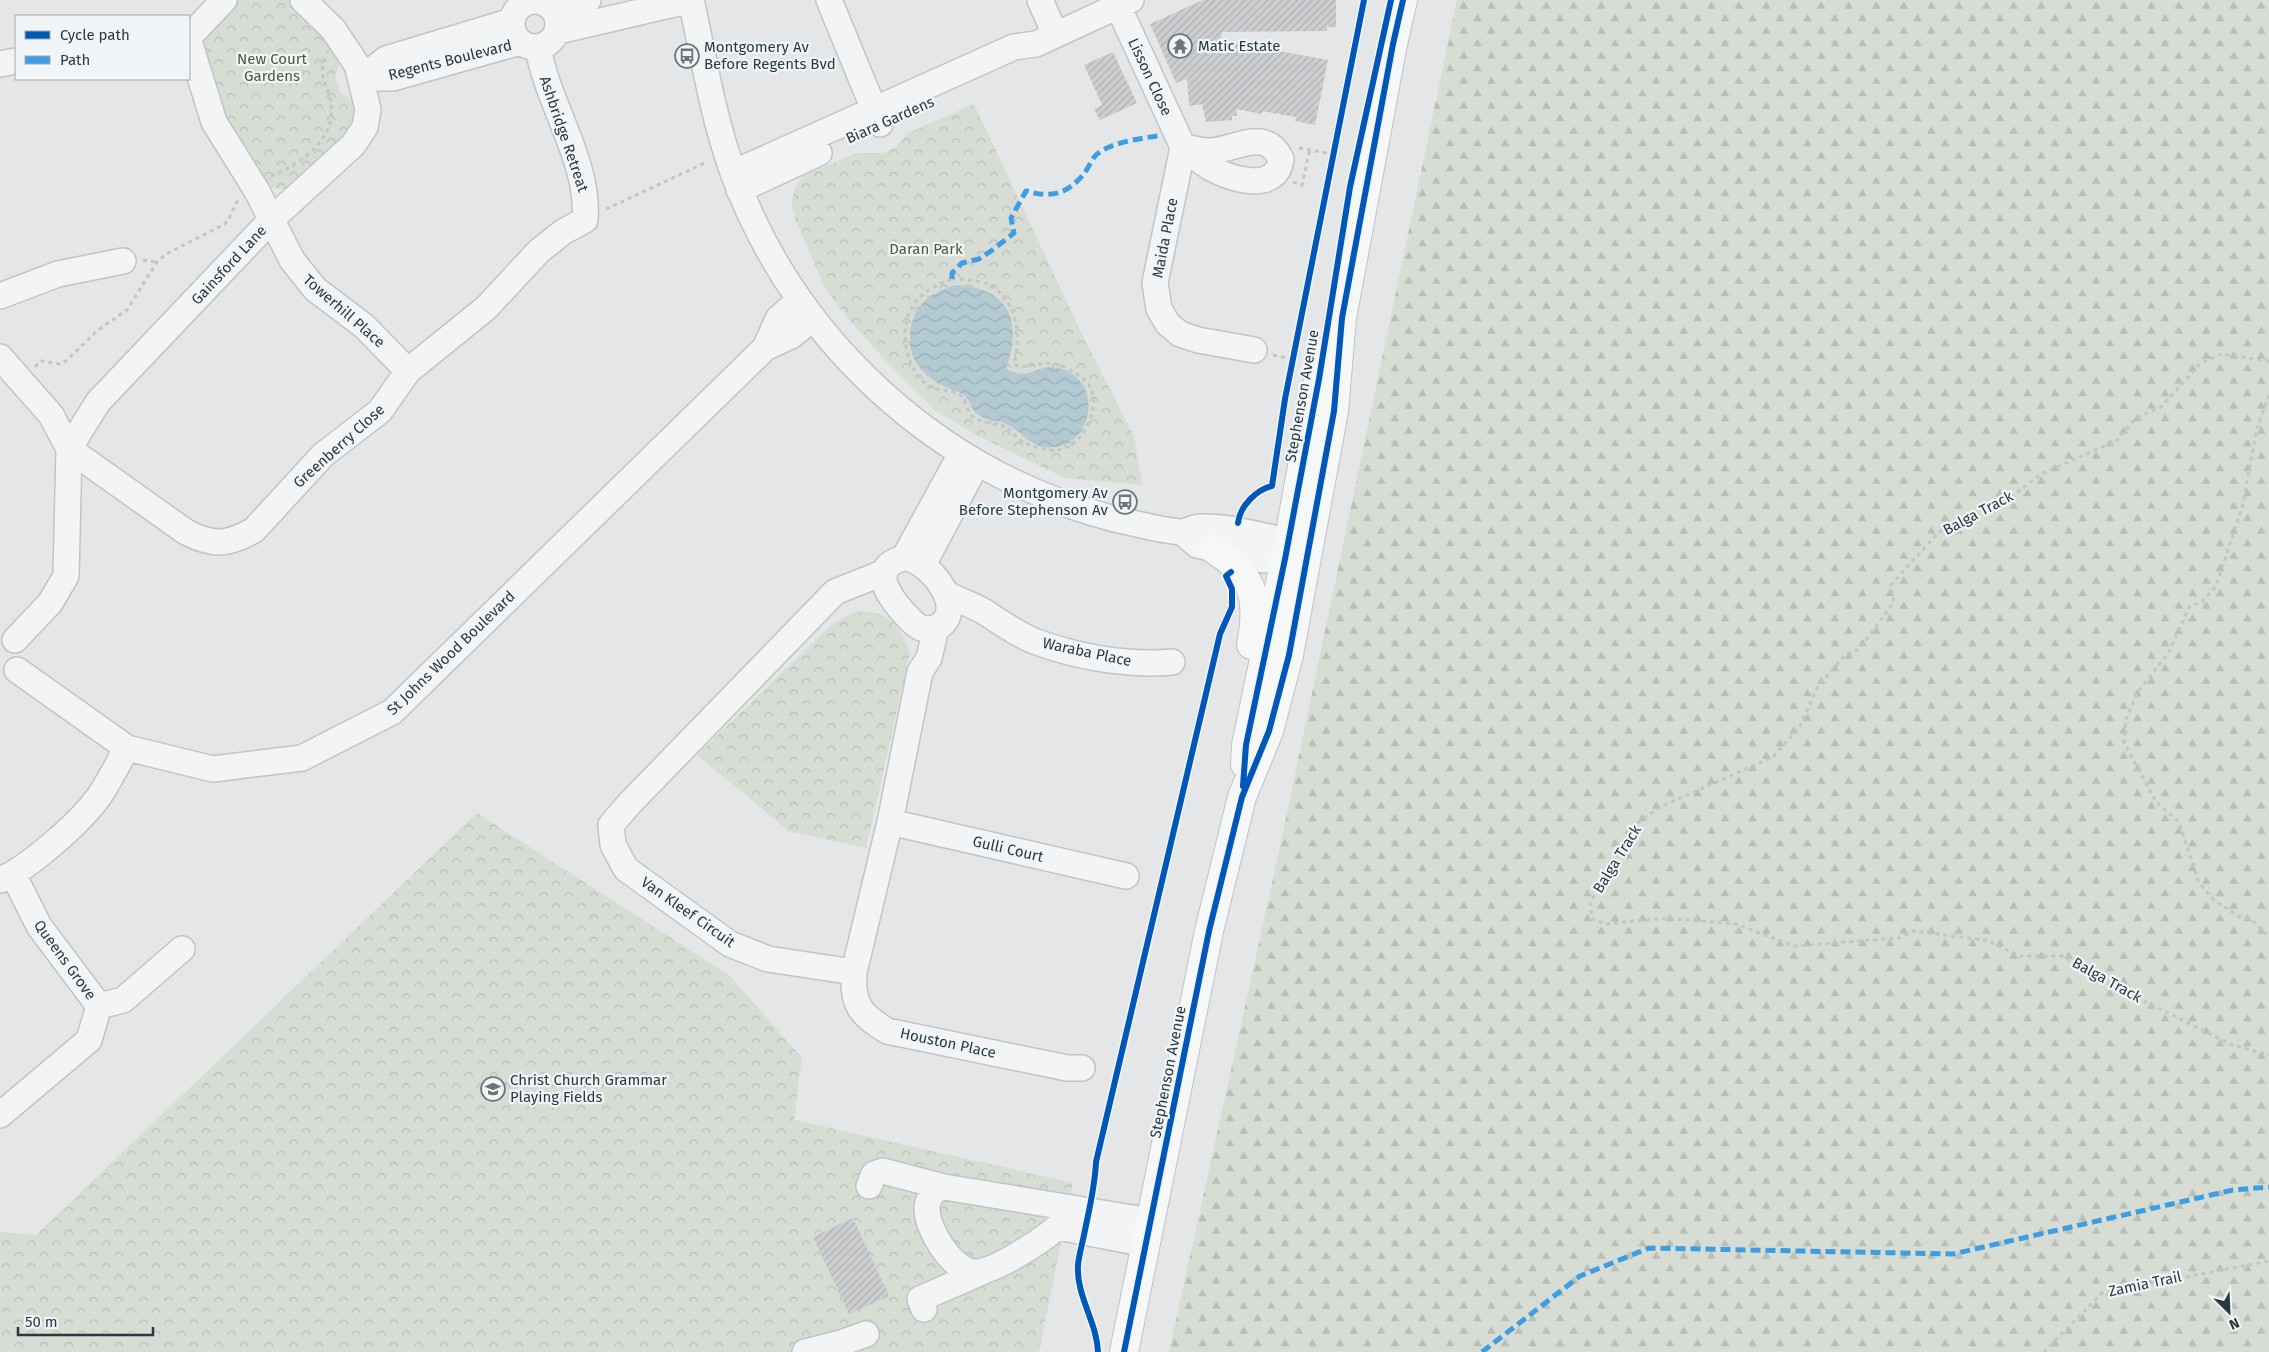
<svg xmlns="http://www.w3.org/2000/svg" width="2269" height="1352" font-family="'Fira Sans',sans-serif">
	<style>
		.forest { fill: url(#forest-firs) }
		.park { fill: url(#park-crowns) }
		.water { fill: url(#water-waves) }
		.building { fill: url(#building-hatch) }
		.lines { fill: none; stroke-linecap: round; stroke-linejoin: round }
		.minor-casing { stroke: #c2c4c6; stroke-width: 28 }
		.major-casing { stroke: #c0c3c6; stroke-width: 30 }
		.path { stroke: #c3c6c8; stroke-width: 3; stroke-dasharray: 4 4; stroke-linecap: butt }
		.minor { stroke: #f2f4f5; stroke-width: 25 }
		.major { stroke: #f6f7f7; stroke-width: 28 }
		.quiet { stroke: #3d9ee3; stroke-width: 5; stroke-dasharray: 10 5; stroke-linecap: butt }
		.cycleway-casing { stroke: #f1f5f7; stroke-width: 9 }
		.cycleway { stroke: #0057b8; stroke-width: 6 }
		.labels { text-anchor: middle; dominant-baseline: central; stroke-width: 4.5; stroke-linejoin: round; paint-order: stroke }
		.poi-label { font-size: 15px; fill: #2a3941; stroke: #f1f5f7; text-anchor: start }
		.park-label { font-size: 15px; fill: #495c38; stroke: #f1f5f7 }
		.street-label { font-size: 15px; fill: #2a3941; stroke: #f1f5f7 }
	</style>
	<defs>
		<pattern id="forest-firs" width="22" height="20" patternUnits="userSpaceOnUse" patternTransform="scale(1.25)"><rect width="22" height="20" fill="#d7dcd4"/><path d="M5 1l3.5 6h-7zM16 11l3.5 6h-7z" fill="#b9beb7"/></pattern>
		<pattern id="park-crowns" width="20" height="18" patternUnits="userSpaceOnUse" patternTransform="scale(1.25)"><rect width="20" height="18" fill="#d7dcd4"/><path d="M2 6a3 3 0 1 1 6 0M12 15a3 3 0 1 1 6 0" fill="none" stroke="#b9beb7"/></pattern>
		<pattern id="water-waves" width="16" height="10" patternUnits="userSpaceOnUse" patternTransform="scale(1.25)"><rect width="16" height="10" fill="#b3cad2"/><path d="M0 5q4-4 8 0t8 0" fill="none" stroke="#9aaeb6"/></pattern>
		<pattern id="building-hatch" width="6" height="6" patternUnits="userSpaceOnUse" patternTransform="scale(1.25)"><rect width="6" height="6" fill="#ccced0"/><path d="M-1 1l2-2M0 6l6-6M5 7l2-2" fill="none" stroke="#afb2b4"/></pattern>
	</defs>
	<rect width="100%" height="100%" fill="#e4e6e8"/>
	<path class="forest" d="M1457,0H2269V1352H1169L1278,856Z"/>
	<path class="park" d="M236,0H289L307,14L341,60L335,75L340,92L355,103L357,124L294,188L276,189L262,182L223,123L201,44L209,25Z
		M974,104L1081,332L1134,437L1142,485L1065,478L978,436L936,411L885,360L849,320L825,288L796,221L792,206L794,189L802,177L856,153H883L896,147L908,133Z
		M861,611C893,613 899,626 910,653L866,848L789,831L697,755L828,628L842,618Z
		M477,813L730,976L802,1058L794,1120L1073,1183L1039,1352H0V1232L36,1235Z"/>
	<path class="water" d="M955,285C1009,288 1023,320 1006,369C1010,370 1016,374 1021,374C1036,374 1044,362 1065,370C1099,384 1095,436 1060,446C1032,453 1026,433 1006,424C996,419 984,421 975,412C971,408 970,400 965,396C961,392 954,391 948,388C927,379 909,362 910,338C911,307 928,294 955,285Z"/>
	<path class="building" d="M1203,0H1336V27H1327V31L1222,32L1221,40L1328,60L1315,125L1295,121L1296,117L1262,111V114L1236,109L1237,116H1232V120L1206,122L1202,104L1189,106L1187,79L1176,83L1150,24Z
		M1113,52L1137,103L1100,120L1094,109L1102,105L1084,65Z
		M853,1218L889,1296L849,1314L813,1237Z"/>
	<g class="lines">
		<g class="minor-casing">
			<path id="minor" d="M829,0L880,124
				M1040,0L1055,34
				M512 24a23 23 0 1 1 46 0a23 23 0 1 1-46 0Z
				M1118,6L1183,147C1192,149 1202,151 1210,151C1236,150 1265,126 1281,159C1277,193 1232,180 1211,168C1201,162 1192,154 1183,147L1155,283L1159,309L1168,324L1180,334L1198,340L1254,350
				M552,8L588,0
				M558,31L691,0C704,58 713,119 734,175C796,342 938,472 1111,518C1133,523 1158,530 1180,532C1187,532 1194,527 1201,527C1223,526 1248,533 1270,537L1285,559L1290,572
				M189,37L224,0
				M189,41L214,122L257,191L292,260L315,289L364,326L408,371
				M0,64L16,61
				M362,78H393L520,42
				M362,78L386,59L512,21
				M733,173L1014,47L1036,44L1131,0
				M739,190L819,153
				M0,296L58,274L123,261
				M765,348L778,319L799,300
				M0,357L51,415L69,449L186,532C213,546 228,545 254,530L323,455L380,411L408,371L486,308L539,251L563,232L585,220C590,163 548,105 538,48
				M69,449L98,402L272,219L353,145L365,127L368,109L357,65L333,29L303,0
				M1182,532L1197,545L1264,560L1285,559L1293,548
				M904,558C926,558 967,605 940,626C934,628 927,630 921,628C914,625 908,617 903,612C888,595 868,567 904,558Z
				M904,558L961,454
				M923,565L977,463
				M885,572L835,592L629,804L611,825L613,845L626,869L730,944L768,959L854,972L890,822L920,672L929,658L936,628
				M947,594C960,601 976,606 988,614C1003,624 1017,634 1034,641C1077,657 1127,666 1172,662
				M15,640L50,603L66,576L69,449
				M17,670L127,748L213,769L302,758L392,712L765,348L791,336L812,319
				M890,822L1126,876
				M13,874L39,926L99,1006L123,1000L182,949
				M0,880C29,868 82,821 100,795C110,780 118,763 127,748
				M854,972C852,1005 860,1014 887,1031L1067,1068H1082
				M0,1115L89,1040L99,1006
				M869,1186L874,1174L883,1171L944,1187
				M1146,1244L1058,1227C1042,1240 994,1273 974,1272C952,1270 926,1229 927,1207C927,1201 931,1195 935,1190L944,1187L1151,1221
				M924,1309L920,1299L984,1271
				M805,1352L844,1342L866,1334"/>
		</g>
		<g class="major-casing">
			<path id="major" d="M1213,549C1254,575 1260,598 1251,645
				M1245,764L1246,745L1285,559L1323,352
				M1124,1352L1209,931L1242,797L1269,731L1289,655L1334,411L1342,318L1393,44L1403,0"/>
		</g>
		<path class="path" d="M1299,148L1333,154
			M271,176C299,165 337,139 331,103C328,85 316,74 327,56
			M1293,182L1302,185L1310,149
			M606,209L707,162
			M143,260L157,262
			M952,279C962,279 980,280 990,285C1017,301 1022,336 1014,364C1031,372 1044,355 1068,369C1075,373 1084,378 1089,385C1103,406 1082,450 1056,450C1044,450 1030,447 1020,440C1015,436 1010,428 1003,426C993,423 979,423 971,415C967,411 966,403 963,398C957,390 943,391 934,388C914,382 904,351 905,332C907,303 925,288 952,279Z
			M1273,355L1292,359
			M2269,361L2221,354L2201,363L2161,407L2136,418L2116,441L2041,474L2002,504L1939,532L1891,585L1894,602L1859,649L1845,655L1818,686L1800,726L1773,757L1660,807L1635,825L1590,903L1592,919L1606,924L1664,918L1736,924L1794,946L1899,938L1913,931L1986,940L2020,956H2063L2088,973L2230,1044L2269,1055
			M35,367L41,361L60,364L66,361L98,330L127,310L157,262L166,254L223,225L228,221L238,199
			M2269,395L2257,429L2242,508L2216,586L2202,602L2189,607L2169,652L2138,692L2126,719L2124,742L2156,802L2179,822L2199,883L2214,900L2238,916L2252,920L2269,937
			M2044,1352L2102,1293L2269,1261"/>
		<use href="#minor" class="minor"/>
		<use href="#major" class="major"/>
		<path class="quiet" d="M952,279V273L962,263L979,259L991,251L1014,233L1011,218L1026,191C1051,198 1066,195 1084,174C1088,169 1091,160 1096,155C1109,143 1141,138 1158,136
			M1482,1352L1580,1276L1649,1248L1953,1254L2233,1190L2269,1187"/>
		<g class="cycleway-casing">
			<path id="cycleway" d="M1238,523C1240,506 1256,490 1272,486L1285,399L1364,0
				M1243,786L1246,745L1285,559L1319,379L1350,187L1391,0
				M1098,1352C1097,1322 1076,1296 1078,1265C1079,1255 1082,1245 1084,1235C1089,1210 1095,1187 1096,1162L1220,634L1232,607V589L1226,576L1231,572
				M1124,1352L1209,931L1242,797L1269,731L1289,655L1334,411L1342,318L1393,44L1403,0"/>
		</g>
		<use href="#cycleway" class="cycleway"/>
	</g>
	<defs>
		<g id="temple-ring" transform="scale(1.25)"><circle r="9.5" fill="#f1f5f7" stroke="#6b767b" stroke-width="1.5"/><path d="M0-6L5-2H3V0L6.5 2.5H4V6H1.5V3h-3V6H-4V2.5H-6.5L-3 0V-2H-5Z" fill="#6b767b"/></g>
		<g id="bus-ring" transform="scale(1.25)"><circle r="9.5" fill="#f1f5f7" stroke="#6b767b" stroke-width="1.5"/><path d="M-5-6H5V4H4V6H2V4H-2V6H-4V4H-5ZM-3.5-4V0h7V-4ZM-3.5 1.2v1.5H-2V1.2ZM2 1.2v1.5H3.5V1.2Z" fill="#6b767b"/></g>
		<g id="school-ring" transform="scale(1.25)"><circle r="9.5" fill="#f1f5f7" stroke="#6b767b" stroke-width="1.5"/><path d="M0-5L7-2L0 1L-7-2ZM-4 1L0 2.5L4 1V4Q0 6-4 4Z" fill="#6b767b"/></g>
	</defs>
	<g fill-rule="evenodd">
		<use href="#temple-ring" x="1180" y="46"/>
		<use href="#bus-ring" x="687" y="56"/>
		<use href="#bus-ring" x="1125" y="502"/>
		<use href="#school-ring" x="493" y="1089"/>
	</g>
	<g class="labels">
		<g class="poi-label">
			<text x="1198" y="46">Matic Estate</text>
			<text x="704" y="47">Montgomery Av<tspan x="704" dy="17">Before Regents Bvd</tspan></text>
			<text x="1108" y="493" text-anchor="end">Montgomery Av<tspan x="1108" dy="17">Before Stephenson Av</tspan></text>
			<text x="510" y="1080">Christ Church Grammar<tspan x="510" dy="17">Playing Fields</tspan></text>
		</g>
		<g class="park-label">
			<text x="272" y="59">New Court<tspan x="272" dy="17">Gardens</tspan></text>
			<text x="926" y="249">Daran Park</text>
		</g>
		<g class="street-label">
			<text transform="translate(450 60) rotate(-14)">Regents Boulevard</text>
			<text transform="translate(1150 77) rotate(65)">Lisson Close</text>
			<text transform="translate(890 120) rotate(-24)">Biara Gardens</text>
			<text transform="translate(564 134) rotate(71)">Ashbridge Retreat</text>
			<text transform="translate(1165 238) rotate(-79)">Maida Place</text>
			<text transform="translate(229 265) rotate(-47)">Gainsford Lane</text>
			<text transform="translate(344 311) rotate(41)">Towerhill Place</text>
			<text transform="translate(1302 396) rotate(-80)">Stephenson Avenue</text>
			<text transform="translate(339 446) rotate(-42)">Greenberry Close</text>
			<text transform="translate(1978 513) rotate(-28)">Balga Track</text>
			<text transform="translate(1087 652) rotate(12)">Waraba Place</text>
			<text transform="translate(451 653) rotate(-44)">St Johns Wood Boulevard</text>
			<text transform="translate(1008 849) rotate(13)">Gulli Court</text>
			<text transform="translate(1617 859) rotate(-58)">Balga Track</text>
			<text transform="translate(688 912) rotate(35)">Van Kleef Circuit</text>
			<text transform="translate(65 960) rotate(54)">Queens Grove</text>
			<text transform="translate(2107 980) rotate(29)">Balga Track</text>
			<text transform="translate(948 1043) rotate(12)">Houston Place</text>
			<text transform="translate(1168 1072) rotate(-79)">Stephenson Avenue</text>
			<text transform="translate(2145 1284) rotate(-12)">Zamia Trail</text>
		</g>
	</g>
	<rect x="15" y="15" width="175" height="65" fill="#f1f5f7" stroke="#a1aaae"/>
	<rect x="25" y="31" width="25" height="8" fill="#0057b8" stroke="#a1aaae"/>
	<text x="60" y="40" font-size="15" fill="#2a3941">Cycle path</text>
	<rect x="25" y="56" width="25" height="8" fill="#3d9ee3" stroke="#a1aaae"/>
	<text x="60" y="65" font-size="15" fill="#2a3941">Path</text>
	<g transform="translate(2229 1312) rotate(156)" stroke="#f1f5f7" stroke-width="4" paint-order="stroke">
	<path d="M0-4L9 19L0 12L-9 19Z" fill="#2a3941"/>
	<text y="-8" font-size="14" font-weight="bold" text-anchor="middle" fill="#2a3941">N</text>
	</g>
	<path d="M18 1327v8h135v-8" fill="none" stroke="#2a3941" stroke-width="2.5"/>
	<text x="25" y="1327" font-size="15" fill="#2a3941" stroke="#f1f5f7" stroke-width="4" paint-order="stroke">50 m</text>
</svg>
